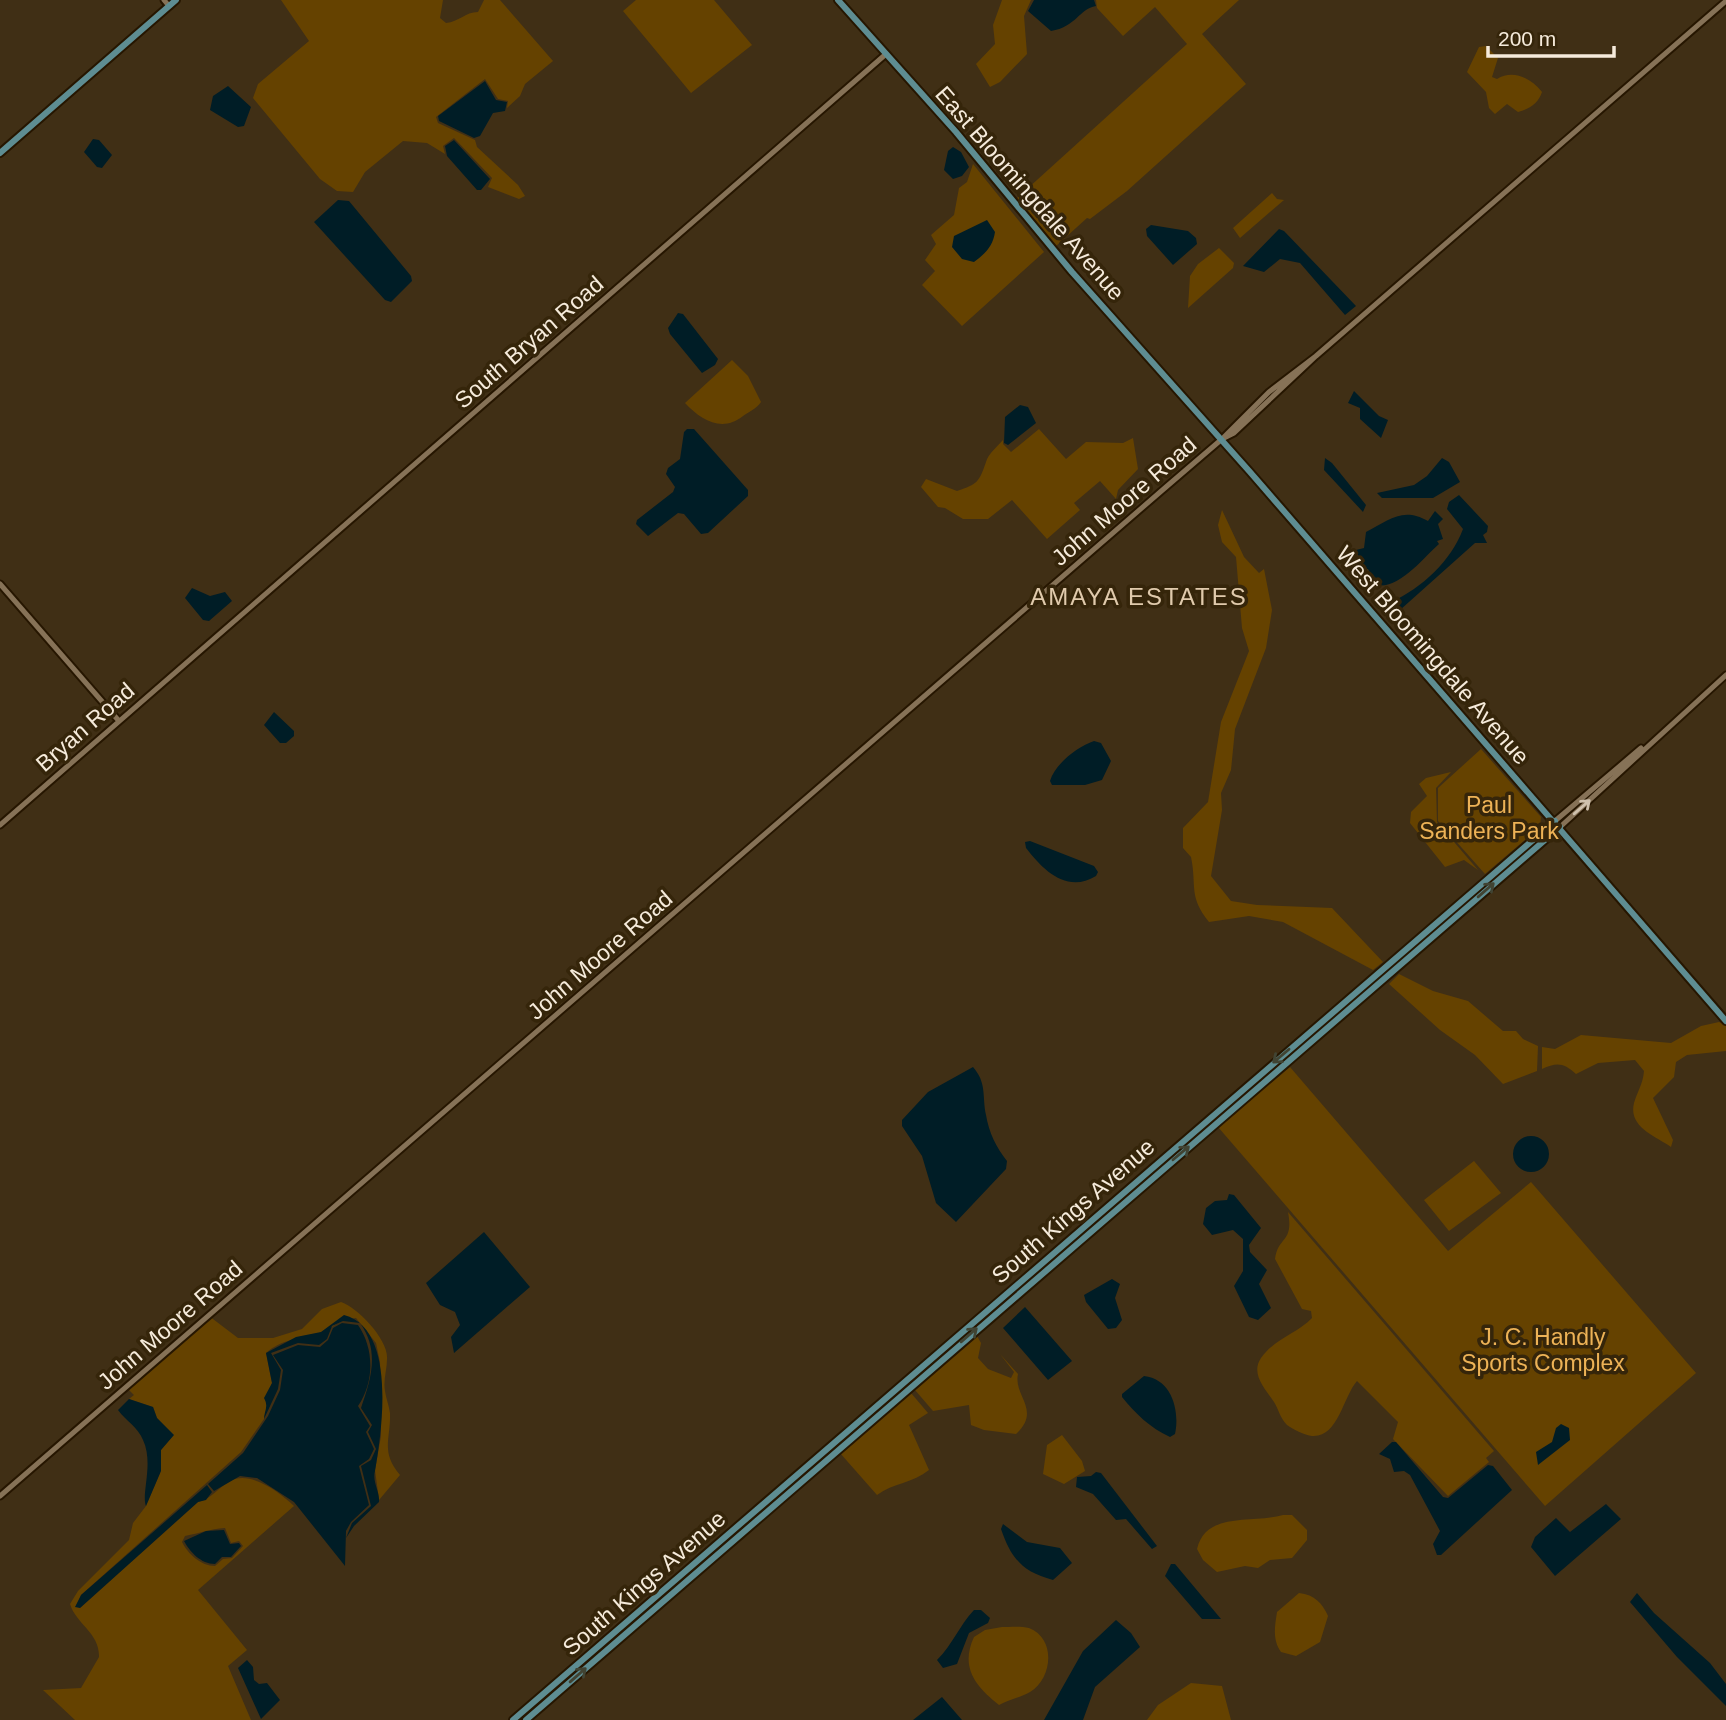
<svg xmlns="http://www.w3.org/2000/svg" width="1726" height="1720" font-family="Arial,sans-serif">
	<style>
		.green { fill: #654200; fill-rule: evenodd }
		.water { fill: #001d26 }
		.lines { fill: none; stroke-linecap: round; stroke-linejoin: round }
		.minor-casing { stroke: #261600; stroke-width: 9 }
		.major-casing { stroke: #261600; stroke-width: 10 }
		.minor { stroke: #867257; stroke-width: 5 }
		.major { stroke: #5e8d92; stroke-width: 6 }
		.oneway { stroke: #cfc1ad }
		.oneway2 { stroke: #414433 }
		.labels { text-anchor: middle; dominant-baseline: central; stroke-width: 7; stroke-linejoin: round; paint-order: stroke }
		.street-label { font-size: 23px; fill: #f6ebdb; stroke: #35250a }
		.park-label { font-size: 23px; fill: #edb256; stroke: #35250a }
		.neighbourhood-label { font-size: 24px; letter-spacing: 2px; fill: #e0caac; stroke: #35250a }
	</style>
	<rect width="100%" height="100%" fill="#402f15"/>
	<path class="green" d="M281,0H443L440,18L446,23C459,22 465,12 478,12L484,0H500L553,61L525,84L520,96L507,108L508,101L498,99L485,79L436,117L438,123L475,140L477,147L518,185L525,196L519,199L488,187L492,178L454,138L443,146L445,154L427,143L403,141L365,172L353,192L337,191L320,179L253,98L258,84L309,41Z
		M636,0H714L752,45L691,93L623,11Z
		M1002,0H1031L1024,16L1027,54L1000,82L990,87L976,64L995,44L993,25Z
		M1096,0H1239L1202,34L1246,84L1127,191L1090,219L1087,218L1055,247L1016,199L1187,44L1155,7L1123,36L1097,8Z
		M1486,46L1498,58L1492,77L1497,79C1513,69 1531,78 1542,92C1538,104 1529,109 1518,112L1507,104L1495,114L1489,108L1486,92L1467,72L1479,47Z
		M973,164L1044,252L962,326L922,285L935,271L925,260L936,244L931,235L954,215L959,188L967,182Z
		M1272,193L1277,199L1284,200L1240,238L1233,228Z
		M1219,248L1234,263L1233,268L1188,308L1190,276L1198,264Z
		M732,360L748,376L761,402C756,409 750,411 743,416C722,433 701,420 685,403Z
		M1039,429L1066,459L1086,442L1123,443L1133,438L1138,469L1118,490L1116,499L1100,481L1074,503L1080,510L1047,539L1012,500L988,519H963L945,508L938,507L921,487L926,479L957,491C978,484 979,482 986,462C988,454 998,446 1003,440V444L1011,452Z
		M1222,510L1244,557L1259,573L1264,569L1272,610L1266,648L1235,729L1231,770L1221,793L1222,810L1211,876L1231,901L1257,905L1332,908L1383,962L1373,970L1283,922L1249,916L1209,922C1188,896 1197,886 1191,857L1183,848V828L1208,802L1221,722L1249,651L1242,628L1236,557L1222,542L1218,525Z
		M1481,749L1541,817L1540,827L1485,874L1438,821V788Z
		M1451,772L1436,788L1437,822L1478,870L1464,860L1445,867L1410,823L1411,812L1427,796L1419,784L1426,778Z
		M1399,974L1433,991L1468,1001L1503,1031H1516L1523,1039L1538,1046L1537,1071L1503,1084L1475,1055L1440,1030L1389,984Z
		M1719,1022L1726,1025V1051L1687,1055L1676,1062L1674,1077L1653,1098L1673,1140L1671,1147C1655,1136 1628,1127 1634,1103C1637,1092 1643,1084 1644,1071L1635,1060L1598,1063L1576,1074C1564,1063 1557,1062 1542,1069V1047L1555,1049L1581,1035L1671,1043L1701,1026Z
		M1290,1067L1448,1251L1531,1182L1696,1373L1545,1506L1218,1127Z
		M1474,1161L1501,1193L1449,1231L1424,1200Z
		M1288,1212L1494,1451L1486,1458L1489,1462L1448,1496L1393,1439L1398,1422L1357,1381C1343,1397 1338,1438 1312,1436C1305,1435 1292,1429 1287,1425C1280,1418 1279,1410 1274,1402C1266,1390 1250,1374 1261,1358C1274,1339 1298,1333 1312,1318L1311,1311L1302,1309L1275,1259C1278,1236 1294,1243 1288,1212Z
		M341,1302C357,1307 389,1340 387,1359C387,1370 383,1380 385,1391C386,1398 389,1406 390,1413C391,1439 380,1451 400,1475L379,1500L375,1470L381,1436L380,1362L376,1343L356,1318C335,1321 335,1327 319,1333C300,1339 282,1339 266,1353L272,1383L267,1407L264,1419L241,1452L81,1595L80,1608L198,1502C211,1499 218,1488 230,1481C251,1470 280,1493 294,1506L198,1590L247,1650L228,1666L251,1720H75L43,1690L81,1688L99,1657C100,1633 76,1624 70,1604L78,1591L129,1540L133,1523L146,1506L160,1473L161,1450L173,1435L157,1418L153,1407L129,1399L134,1395L127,1388L209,1316L238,1338H273L302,1329L322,1309ZM225,1528L231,1543L239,1541L243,1546L232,1558L223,1559L215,1566C201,1566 188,1554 182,1542L185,1536C200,1533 210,1529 225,1528Z
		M977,1336L981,1343L978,1358L988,1369L1011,1378L1014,1372L1000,1354L1018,1374C1013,1396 1042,1410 1016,1434L984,1430L971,1425L969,1405L933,1411L915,1390Z
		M911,1393L928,1413L909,1425L929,1470C913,1483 893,1483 877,1495L840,1453Z
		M1062,1435L1082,1461L1085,1471L1064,1484L1043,1474L1047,1445Z
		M1283,1515H1292L1307,1530V1540L1292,1558L1270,1560L1258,1568L1245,1566L1217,1572L1203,1560L1197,1549C1206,1511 1252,1524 1283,1515Z
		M1299,1593C1315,1595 1322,1603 1328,1616L1320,1642L1296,1656L1281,1652C1272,1639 1275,1626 1277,1612Z
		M1002,1627C1010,1627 1022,1626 1029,1628C1057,1639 1052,1679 1030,1692C1021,1697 1009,1700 999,1705C975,1686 960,1667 974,1637L985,1630Z
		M1191,1683L1222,1686L1231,1720H1147L1158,1705Z"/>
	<path class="water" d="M1034,0H1094L1096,6C1079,9 1076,27 1051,31L1028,11Z
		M485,81L496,100L507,102L505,111L493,113L480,136L474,138L439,121L438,116Z
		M228,86L251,107L244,126L238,127L210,110L213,96Z
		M93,139L99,140L112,155L102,168L97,167L84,152Z
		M454,140L490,179L481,190H477L447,156L445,146Z
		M953,147L961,152L969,167L962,176L953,179L944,170L948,151Z
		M338,200L349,201L411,276L412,281L391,302L385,300L314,222Z
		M987,220L995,232C993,246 986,253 974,262L962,259L952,247L954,236Z
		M1151,225L1188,231L1196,238L1197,244L1173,265L1147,236L1146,229Z
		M1279,229L1284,231L1356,306L1345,315L1300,263L1280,259L1264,272L1243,266Z
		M678,313L683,314L718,359L715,365L702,373L670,334L668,328Z
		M1354,391L1379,416L1388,420L1381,438L1360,419V408L1348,403Z
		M1020,405L1028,407L1036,423L1008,445L1004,443L1005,417Z
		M687,429H694L748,490V496L708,533L701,534L684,514L678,513L648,536L636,524L637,520L673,492L675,487L666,474L668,468L680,459L684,432Z
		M1325,458L1332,463L1366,505L1363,512L1324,470Z
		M1442,458L1449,462L1460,482L1433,498H1382L1377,493L1414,485L1427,476Z
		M1459,495L1488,526L1487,532L1483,535L1487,543H1475L1400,610H1391V602C1422,588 1451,561 1463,529L1447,509L1449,502Z
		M1435,511L1443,519L1438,524L1443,539L1437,541L1439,544C1424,557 1399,590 1376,585L1368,569H1364L1356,550L1364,548L1366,532C1388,521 1402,506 1428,521Z
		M192,588L210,596L225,592L232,601L209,621L203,620L185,598Z
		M274,712L294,731V736L286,743H280L264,725Z
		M1094,741L1101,743L1111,761L1102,780L1085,785H1052L1050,781C1055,764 1077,747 1094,741Z
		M1030,841L1094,866L1098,872L1096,876C1067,894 1043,870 1026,848L1025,842Z
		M973,1067C987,1083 982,1096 986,1115C989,1133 996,1147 1007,1161L1006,1169L956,1222L936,1203L922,1156L902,1126V1120L928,1092Z
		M1513 1154a18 18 0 1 1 36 0a18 18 0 1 1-36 0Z
		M1229,1194L1234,1195L1261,1228L1249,1245L1250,1252L1267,1270L1259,1284L1271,1308L1258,1320L1249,1317L1234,1286L1243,1271V1239L1233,1230L1212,1235L1203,1224L1206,1208L1215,1201L1227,1200Z
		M484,1232L530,1287L454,1353L451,1337L460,1325L455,1312L440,1305L426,1283Z
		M1112,1279L1120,1284L1115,1298L1122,1320L1116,1328L1108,1329L1086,1302L1084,1295Z
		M1025,1307L1072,1361L1048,1380L1003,1328Z
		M344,1315C397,1329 382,1430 375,1471C372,1482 380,1491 379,1502L354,1526L346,1538L352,1523L371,1506L361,1466L371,1460L376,1449L368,1432L372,1425L361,1408C371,1379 380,1351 360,1323L343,1321L332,1326L327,1339L319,1345L298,1343L271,1353L281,1370L278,1389L264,1419C264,1411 269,1407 264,1398L272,1383L266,1353L296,1337L321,1332Z
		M342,1323L358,1325C374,1348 375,1381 358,1406L370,1426L366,1432L374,1449L369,1459L359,1466L369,1505L351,1522L346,1531L345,1566L294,1502L257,1478L240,1476L214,1491L208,1484L243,1453L268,1416L280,1390L283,1370L273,1355L298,1345L320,1347L328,1340L333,1328Z
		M1144,1376C1172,1379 1180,1411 1175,1434L1170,1437C1150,1428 1135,1413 1122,1397V1394Z
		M129,1399L153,1407L157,1418L174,1435L161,1450V1471L146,1506C141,1494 154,1463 143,1440C138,1427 126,1421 118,1410Z
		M1561,1424L1569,1428L1570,1440L1538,1465L1536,1452L1552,1442L1556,1428Z
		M1392,1442H1396L1443,1497L1448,1498L1488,1465L1493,1466L1512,1490L1441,1555H1437L1433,1544L1440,1531L1410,1475L1404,1471L1394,1472L1390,1459L1379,1454Z
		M1096,1472L1101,1473L1157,1546L1152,1549L1126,1519L1116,1520L1093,1494L1076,1487L1077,1477L1091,1476Z
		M207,1485L212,1492L206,1500L198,1502L80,1608L75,1607L81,1595Z
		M1606,1504L1621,1519L1555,1576L1531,1547L1535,1537L1556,1518L1570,1532Z
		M1003,1524L1027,1542L1060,1548L1072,1563L1053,1580C1022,1572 1011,1558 1001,1529Z
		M224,1530L230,1544L239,1543L241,1546L231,1557H222L215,1564C201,1564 190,1552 184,1541L206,1531Z
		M1171,1564H1175L1221,1619H1202L1165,1576Z
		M1637,1593L1654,1613L1710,1663L1726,1684V1706L1677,1657L1630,1602Z
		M974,1610H981L990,1618L988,1623L969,1633L957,1664L943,1668L937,1660C953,1644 959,1626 974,1610Z
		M1116,1620L1131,1633L1140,1647L1095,1687L1083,1720H1044L1083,1651Z
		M247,1660L253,1667L254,1680L259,1684L267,1683L280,1700L261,1719L238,1668Z
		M942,1697L962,1720H913Z"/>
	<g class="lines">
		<g class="minor-casing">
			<path id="minor" d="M164,0L169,6
				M1224,437L1269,392L1316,356
				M0,584L119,721
				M1555,821L1641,748
				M0,825L886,54
				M1560,827L1726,675
				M0,1496L1166,487L1222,439L1234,433L1316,356L1726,1"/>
		</g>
		<g class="major-casing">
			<path id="major" d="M838,0L956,132L1072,272L1250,472L1726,1021
				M0,153L176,0
				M513,1720L1555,821
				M526,1720L1560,827"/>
		</g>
		<use href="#minor" class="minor"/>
		<use href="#major" class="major"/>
	</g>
	<defs><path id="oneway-shaft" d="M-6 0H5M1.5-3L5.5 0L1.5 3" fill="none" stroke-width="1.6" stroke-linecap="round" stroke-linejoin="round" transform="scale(1.75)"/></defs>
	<use class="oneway" href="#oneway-shaft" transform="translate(1582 807) rotate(-41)"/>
	<g class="oneway2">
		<use href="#oneway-shaft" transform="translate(1486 890) rotate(-41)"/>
		<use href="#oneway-shaft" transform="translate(1281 1056) rotate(140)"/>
		<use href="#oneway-shaft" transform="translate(1181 1153) rotate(-40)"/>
		<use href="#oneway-shaft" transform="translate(969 1335) rotate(-41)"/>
		<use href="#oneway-shaft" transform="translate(578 1675) rotate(-41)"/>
	</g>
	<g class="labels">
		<g class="street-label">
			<text transform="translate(1030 193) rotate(49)">East Bloomingdale Avenue</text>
			<text transform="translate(529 342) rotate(-41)">South Bryan Road</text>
			<text transform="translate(1124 501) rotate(-41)">John Moore Road</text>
			<text transform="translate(1433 655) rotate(49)">West Bloomingdale Avenue</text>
			<text transform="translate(85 727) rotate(-41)">Bryan Road</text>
			<text transform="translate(600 955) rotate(-41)">John Moore Road</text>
			<text transform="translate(1073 1211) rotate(-41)">South Kings Avenue</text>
			<text transform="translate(170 1325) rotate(-41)">John Moore Road</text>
			<text transform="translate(644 1583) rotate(-41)">South Kings Avenue</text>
		</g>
		<g class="park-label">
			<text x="1489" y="805">Paul<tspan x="1489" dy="26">Sanders Park</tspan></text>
			<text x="1543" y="1337">J. C. Handly<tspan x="1543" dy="26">Sports Complex</tspan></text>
		</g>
		<g class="neighbourhood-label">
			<text x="1139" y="596">AMAYA ESTATES</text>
		</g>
	</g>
	<path d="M1488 46v10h126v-10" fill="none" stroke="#f6ebdb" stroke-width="3.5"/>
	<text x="1498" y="46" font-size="21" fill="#f6ebdb" stroke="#35250a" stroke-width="5" paint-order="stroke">200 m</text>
</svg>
